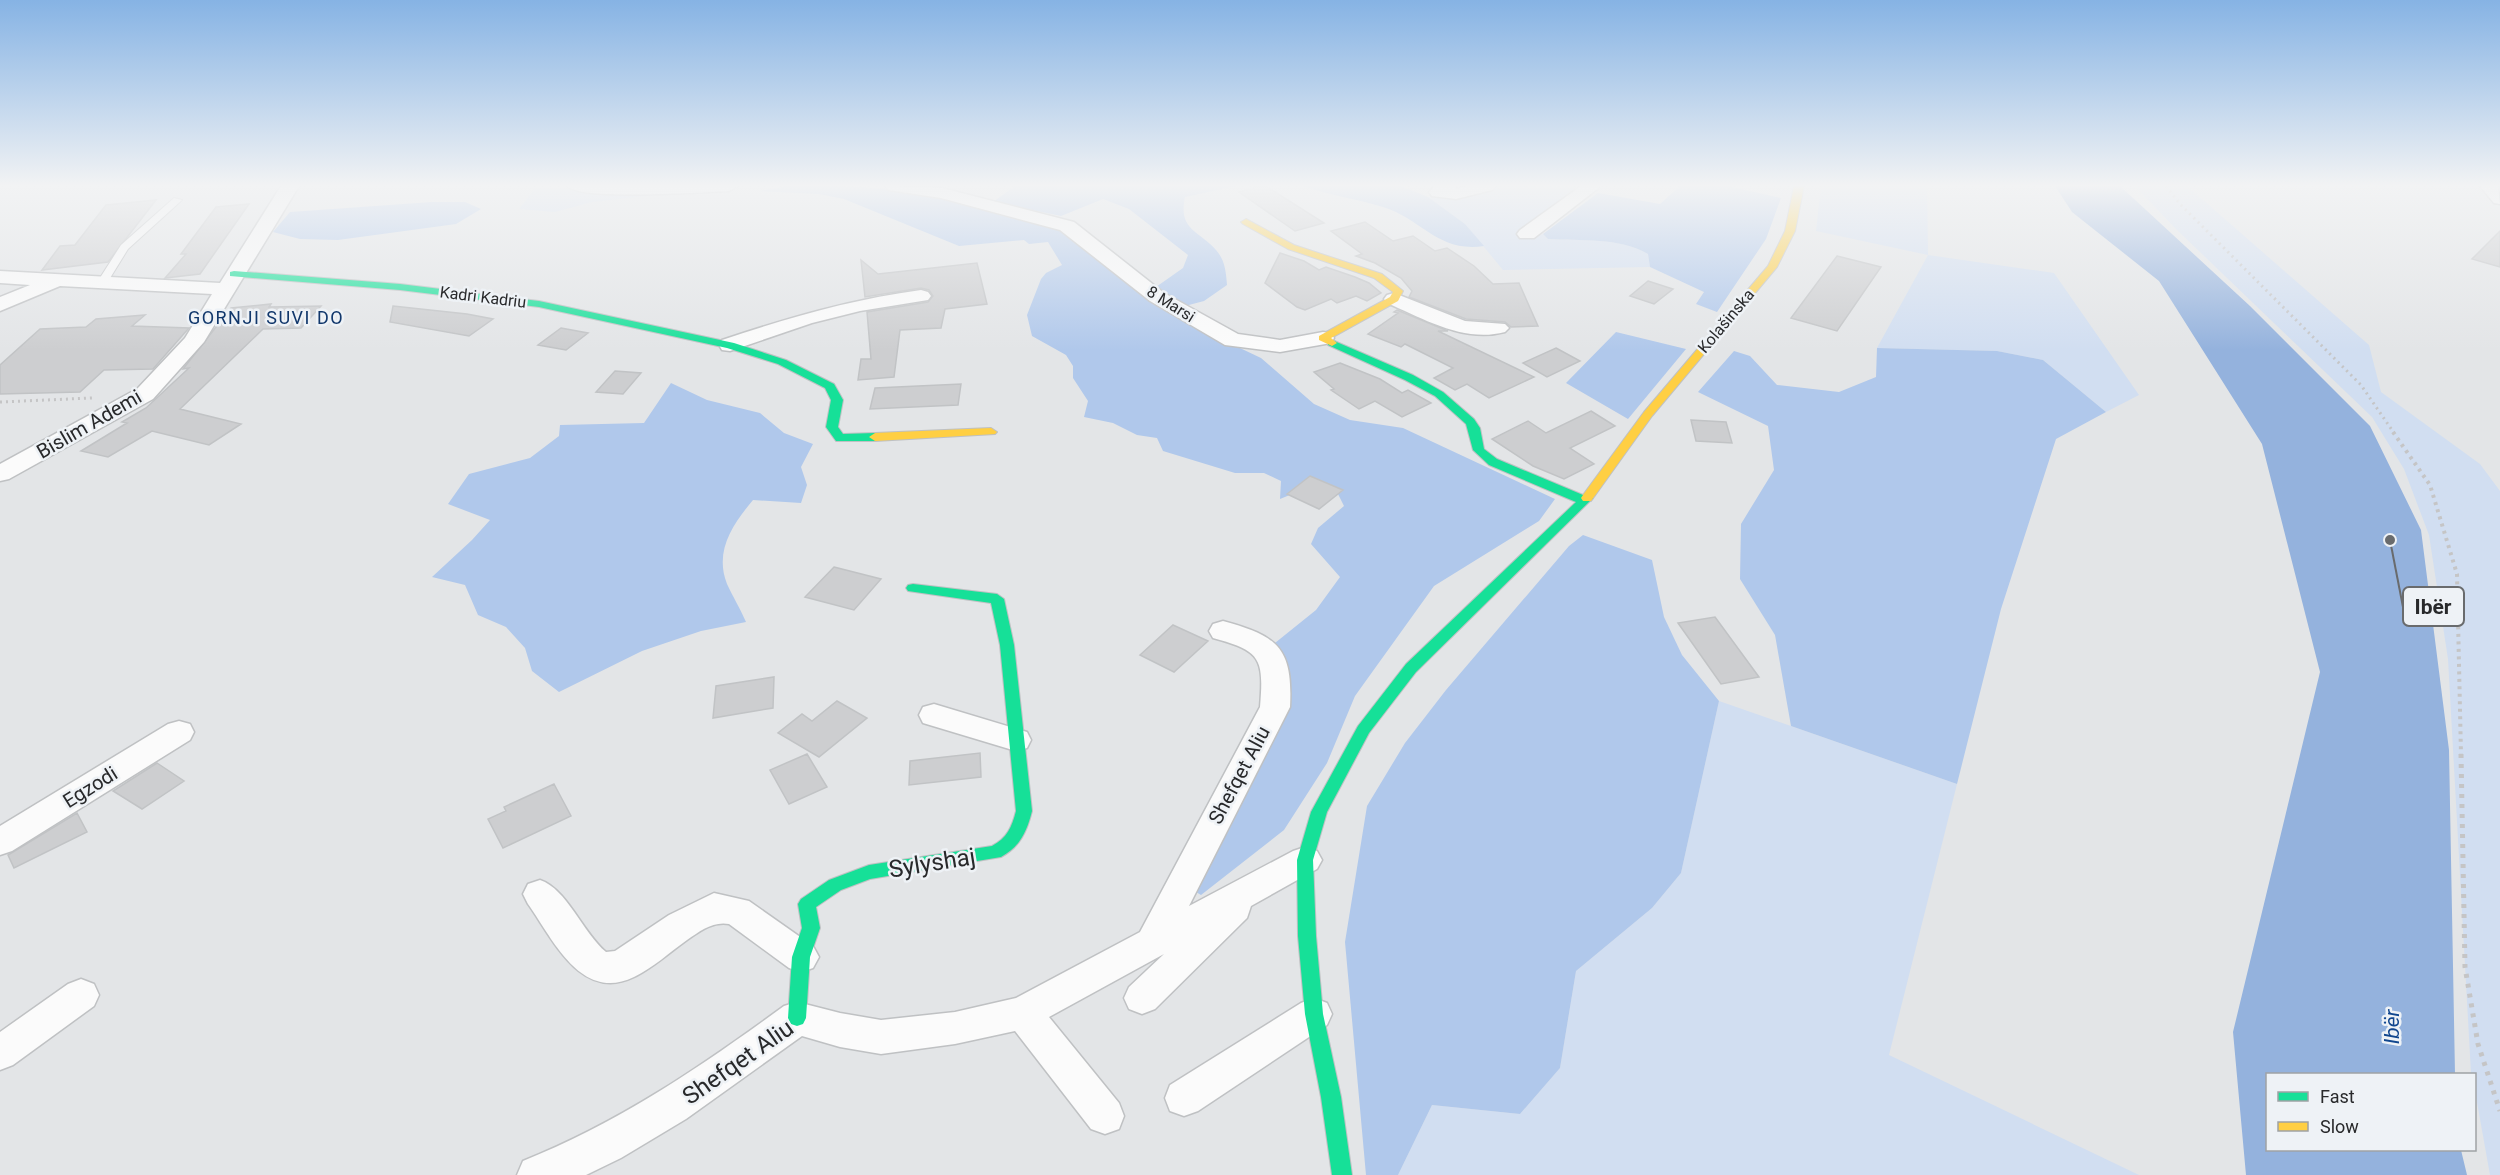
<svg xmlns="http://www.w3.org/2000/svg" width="2500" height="1175" font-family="Roboto,sans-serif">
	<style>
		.green { fill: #d1def1 }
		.forest { fill: #b0c8eb }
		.water { fill: #94b2dd }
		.building { fill: #cdced0; stroke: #c1c3c5; stroke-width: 1.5 }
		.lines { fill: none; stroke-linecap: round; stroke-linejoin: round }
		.lane-casing { stroke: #bfc1c3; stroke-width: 2 }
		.street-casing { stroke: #bfc1c3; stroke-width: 3 }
		.fast-casing { stroke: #bfc1c3; stroke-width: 2 }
		.slow-casing { stroke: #bfc1c3; stroke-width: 2 }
		.path-far2 { stroke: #c5c5c6; stroke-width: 3; stroke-dasharray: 2 4; stroke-linecap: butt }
		.path-far1 { stroke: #c5c5c6; stroke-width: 4; stroke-dasharray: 3 4.5; stroke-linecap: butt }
		.path { stroke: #c5c5c6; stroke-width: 5; stroke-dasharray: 4 6; stroke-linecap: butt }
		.lane { fill: #fbfbfb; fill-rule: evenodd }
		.street { fill: #fbfbfb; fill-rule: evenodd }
		.fast { fill: #16e098; fill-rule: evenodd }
		.slow { fill: #ffcf43; fill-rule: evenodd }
		.labels { text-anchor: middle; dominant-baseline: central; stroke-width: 5; stroke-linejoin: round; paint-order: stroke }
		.far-street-label { font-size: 16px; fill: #28292b; stroke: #eef2f6 }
		.far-quarter-label { font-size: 18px; letter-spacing: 1.5px; fill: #11376b; stroke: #eef2f6 }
		.street-label { font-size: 20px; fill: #28292b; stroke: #eef2f6 }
		.water-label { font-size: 21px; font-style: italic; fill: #10468e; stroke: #eef2f6 }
		.near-street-label { font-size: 24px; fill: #28292b; stroke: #eef2f6 }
		.leader { fill: none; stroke: #696b6d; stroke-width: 2 }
		.callout-dot { fill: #696b6d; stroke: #eef2f6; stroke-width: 2 }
		.callout { fill: #eef2f6; stroke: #696b6d; stroke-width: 2 }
		.callout-label { font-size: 21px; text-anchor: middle; font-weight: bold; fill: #28292b }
	</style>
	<rect width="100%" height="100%" fill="#e3e5e7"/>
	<path class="green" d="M1499,186L1580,187L1517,235L1527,239L1543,234L1548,239C1582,241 1619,237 1648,254L1650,267L1503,270L1465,224L1428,197H1456Z
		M1821,186H1927L1928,255L2054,273L2139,395L2106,412L2043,360L1997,351L1877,348L1928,255L1816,231Z
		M2135,186H2187L2369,345L2381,392L2480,464L2500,491V1175H2490L2475,1091L2474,1074L2471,1073L2448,659L2429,535L2404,469L2372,417L2176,229Z
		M536,187L654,195L592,202L555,212L519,209Z
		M1719,701L1957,784L1889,1055L2139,1175H1398L1432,1105L1520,1114L1560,1068L1576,971L1652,908L1681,873Z"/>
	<path class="forest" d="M789,186L862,187L913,192L1065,229L1223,340L1261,358L1314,404L1350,420L1403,428L1555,499L1539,521L1434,586L1355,696L1327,763L1284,830L1201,895L1184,885L1281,706L1270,647L1316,610L1340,577L1311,544L1318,528L1344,506L1336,490L1314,485L1280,499L1281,481L1264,473H1235L1163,451L1157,438L1137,435L1113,423L1084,417L1088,401L1073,378V366L1066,355L1032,336L1027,315L1041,279L1046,273L1062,265L1048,242L1029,244L1024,240L959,246L844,199L819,194L759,191Z
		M1015,186H1236L1185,197C1178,230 1198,230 1216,250C1225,260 1226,272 1227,285L1204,301L1185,306L1156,287L1183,268L1188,255L1129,209L1103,199L1061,216L993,202Z
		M1303,186H1401L1428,197L1465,224L1484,246C1438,253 1422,219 1383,207C1357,199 1329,195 1303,186Z
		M1680,186H1727L1781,198L1766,239L1717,312L1696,304L1704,292L1650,267L1648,254C1619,237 1581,241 1548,239L1543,234L1598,193L1660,204Z
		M432,202H465L481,209L456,224L338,240L300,239L273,232L290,212Z
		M1616,332L1686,349L1628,419L1566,383Z
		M1877,348L1997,351L2043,360L2106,412L2056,439L2001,609L1957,784L1791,726L1775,635L1740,579L1741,524L1774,470L1768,426L1698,392L1734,351L1750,356L1777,385L1839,392L1876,377Z
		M671,383L707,400L760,413L784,433L813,444L801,467L807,485L801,503L753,500C733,524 714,551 727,584C733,597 740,608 746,622L701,631L642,651L559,692L532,671L525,648L506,627L478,615L465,585L432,577L472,540L490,520L448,504L469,474L530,458L559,436L560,425L644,423Z
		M1583,535L1652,560L1664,617L1682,655L1719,701L1681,873L1652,908L1576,971L1560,1068L1520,1114L1432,1105L1398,1175H1366L1345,942L1367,806L1405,743L1446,690L1569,546Z"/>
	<path class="water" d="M2055,186H2120L2250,306L2370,426L2421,530L2449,750L2455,1074H2268V1150H2461L2467,1175H2246L2233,1032L2320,672L2262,444L2159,281L2072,212Z"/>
	<path class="building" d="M1260,186H1266L1324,223L1295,231L1239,192Z
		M156,200L108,262L42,270L60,246L75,245L106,205Z
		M249,204L200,274L165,278L186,254H181L216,207Z
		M1365,222L1393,241L1413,236L1435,251L1447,248L1474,266L1493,284L1519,283L1538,326L1511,327L1505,322L1466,319L1409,297L1412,291L1401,278L1375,263L1356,256L1362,254L1331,231Z
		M2500,231V267L2472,259Z
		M1280,253L1304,261L1319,270L1326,267L1355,277L1369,283L1381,293L1367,301L1356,296L1337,303L1331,299L1305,310L1297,307L1265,283Z
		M1837,256L1881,267L1837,331L1791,318Z
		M861,260L878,274L977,263L987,304L945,309L941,328L900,330L894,377L858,380L861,359H871L867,312L928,302L933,296L929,290L921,288L865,297Z
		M1648,281L1673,289L1654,304L1630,296Z
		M271,304L269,307L321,306L301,328L263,329L180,409L241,424L209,445L152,431L108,457L81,451L127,423L122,422L146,408L189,368L183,369L231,308Z
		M393,306L467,314L493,319L469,336L390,322Z
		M1397,310L1448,331H1438L1534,377L1489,398L1467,384L1455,390L1434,378L1453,368L1405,344L1401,347L1368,334L1398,313L1394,312Z
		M145,315L132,326L189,328L153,369L104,370L80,392L0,394V365L40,329L86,327L96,319Z
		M561,328L588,333L566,350L538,345Z
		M1556,348L1580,361L1547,377L1523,363Z
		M1340,363L1380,379L1402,393L1408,390L1431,403L1402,417L1375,401L1359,409L1331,390L1334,389L1314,372Z
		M615,371L641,373L623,394L596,392Z
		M961,384L958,405L870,409L875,388Z
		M1591,411L1615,426L1570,448L1594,464L1564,479L1533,466L1492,439L1528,421L1546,433Z
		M1691,420L1726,422L1732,443L1696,441Z
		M1310,476L1343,490L1319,509L1287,494Z
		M834,567L881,579L854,610L805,597Z
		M1715,617L1759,677L1721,684L1678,623Z
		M1173,625L1208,641L1174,672L1140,655Z
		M774,677L773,708L713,718L716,686Z
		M837,701L867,718L819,757L778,733L802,714L812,721Z
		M980,753L981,777L909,785L910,761Z
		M807,754L827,787L789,804L770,770Z
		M157,763L184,781L142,809L113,791Z
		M554,784L571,816L503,848L488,819L506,811L504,807Z
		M77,813L87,832L14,868L8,855Z"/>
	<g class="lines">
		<g class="lane-casing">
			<path id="lane" d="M174,198L182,200L128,249L107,283H99L98,281L121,245Z"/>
		</g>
		<g class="street-casing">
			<path id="street" d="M281,186H299L204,342L153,399L9,479L0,481V464L137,389L185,338L212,294L60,286L0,311V297L30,285L0,283V271L220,283Z
				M568,186H738L729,191C706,192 578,201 568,186Z
				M886,186L942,188L1074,222L1164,293L1238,334L1280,340L1323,332L1331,333L1334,338L1331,343L1280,352L1225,345L1150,301L1060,230L941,198L889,190Z
				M1435,186H1455L1456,189L1466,186H1495L1492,190L1456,199L1432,196L1429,192Z
				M1581,186H1601L1534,238H1520L1517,234L1520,230Z
				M2480,186H2498L2500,204L2494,203Z
				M921,290L928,292L931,296L928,300L860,311L812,323L730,351L722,350L719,345L722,340C791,317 849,300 921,290Z
				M1394,293L1465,321L1505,324L1509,328L1505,332C1464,343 1424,319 1387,303L1384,299L1387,295Z
				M1223,621C1278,636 1293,648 1290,707L1189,906L1293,851L1305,847L1317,851L1322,860L1317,869L1251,906L1247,918L1155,1009L1142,1014L1129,1009L1124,998L1129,987L1164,954L1049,1017L1119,1103L1124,1116L1119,1129L1105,1134L1091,1129L1015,1031L955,1044L881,1054L840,1047L802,1036L686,1119L621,1158L586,1175H517L523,1161C620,1122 699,1068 784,1006L797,1002L840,1013L881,1020L955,1012L1016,998L1140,932L1260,707C1264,658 1261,651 1213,638L1209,631L1213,624Z
				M934,704L1027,732L1031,740L1027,748L1016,751L923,723L919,715L923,707Z
				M179,721L190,724L194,732L190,740L12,851L0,855V826L168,724Z
				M540,880C567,889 583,933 606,952L615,951L669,915L714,893L749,901L813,946L819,957L813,968L801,972L789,968L729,924C713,921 700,931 687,940C670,952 653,968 634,977C581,1003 553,939 528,904L523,894L528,884Z
				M81,979L94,984L99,995L94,1006L13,1065L0,1070V1032L68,984Z
				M1314,998L1327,1003L1332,1014L1327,1025L1198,1111L1184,1116L1170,1111L1165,1098L1170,1085L1301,1003Z"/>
		</g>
		<g class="fast-casing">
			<path id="fast" d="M234,271L400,284L539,301L734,343L786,360L834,384L843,400L838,427L843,434L875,433L881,437L875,441H836L826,427L831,400L825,388L778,364L727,348L539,307L400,290L230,276V272Z
				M1332,340L1413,375L1443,392L1474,419L1480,428L1484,449L1497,459L1583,495H1591L1593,498L1416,672L1369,733L1327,812L1313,860L1316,936L1323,1014L1341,1097L1352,1175H1332L1321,1097L1305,1014L1298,936L1297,860L1311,812L1358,726L1406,664L1576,502L1489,465L1473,450L1466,424L1435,396L1405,380L1328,345V341Z
				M913,584L997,594L1004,599L1014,645L1032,811C1027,831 1020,847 1001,857L870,879L841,890L816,907L820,928L810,957L806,1018L803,1024L797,1026L791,1024L788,1018L792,957L802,928L798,904L801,899L829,880L869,865L992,846C1007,838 1012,827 1016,811L1000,645L991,603L908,591L906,588L908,585Z"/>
		</g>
		<g class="slow-casing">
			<path id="slow" d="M1794,186H1804L1795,231L1777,267L1652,416L1591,501H1583L1581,498L1583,495L1644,412L1768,266L1785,231Z
				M1246,219L1294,245L1382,274L1403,291L1398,301L1331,338L1337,343L1332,346L1319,340V336L1390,297L1393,292L1374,278L1288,249L1243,224L1241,222Z
				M991,428L997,432L995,434L875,441L869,437L875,433Z"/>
		</g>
		<path class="path-far2" d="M2166,186L2180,204L2361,385L2394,433
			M0,402L92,398"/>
		<path class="path-far1" d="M2393,432L2430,485L2457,574L2461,755"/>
		<path class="path" d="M2461,754L2465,967L2478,1044L2500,1111"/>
		<use href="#lane" class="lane"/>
		<use href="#street" class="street"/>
		<use href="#fast" class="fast"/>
		<use href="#slow" class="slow"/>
	</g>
	<linearGradient id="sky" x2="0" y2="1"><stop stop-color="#86b3e4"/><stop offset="0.53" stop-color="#f2f3f4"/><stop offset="1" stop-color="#f2f3f4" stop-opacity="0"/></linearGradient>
	<rect width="2500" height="350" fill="url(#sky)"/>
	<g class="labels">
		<g class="far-street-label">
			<text transform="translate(483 297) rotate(7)">Kadri Kadriu</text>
			<text transform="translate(1171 304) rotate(32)">8 Marsi</text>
			<text transform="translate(1726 321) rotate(-50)">Kolašinska</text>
		</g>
		<g class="far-quarter-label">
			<text x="266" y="317">GORNJI SUVI DO</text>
		</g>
		<g class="street-label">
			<text transform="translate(89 424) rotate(-30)">Bislim Ademi</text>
			<text transform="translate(1239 775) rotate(-62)">Shefqet Aliu</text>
			<text transform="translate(90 787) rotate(-32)">Egzodi</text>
		</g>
		<g class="water-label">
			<text transform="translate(2392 1027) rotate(-90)">Ibër</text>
		</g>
		<g class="near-street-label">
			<text transform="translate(932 863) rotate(-9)">Sylyshaj</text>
			<text transform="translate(738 1062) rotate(-35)">Shefqet Aliu</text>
		</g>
	</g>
	<path class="leader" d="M2390 540L2403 607"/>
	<circle class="callout-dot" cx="2390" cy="540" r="6"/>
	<rect class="callout" x="2403" y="587" width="61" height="39" rx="6"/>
	<g class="callout-label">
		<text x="2433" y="614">Ibër</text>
	</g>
	<rect x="2266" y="1073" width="210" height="78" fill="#eef2f6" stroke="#9fa2a5" stroke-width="1.5"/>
	<rect x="2278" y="1092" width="30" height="9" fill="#16e098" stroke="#9fa2a5" stroke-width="1.5"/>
	<text x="2320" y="1103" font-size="18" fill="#28292b">Fast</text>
	<rect x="2278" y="1122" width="30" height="9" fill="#ffcf43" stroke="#9fa2a5" stroke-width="1.5"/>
	<text x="2320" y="1133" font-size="18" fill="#28292b">Slow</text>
</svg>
